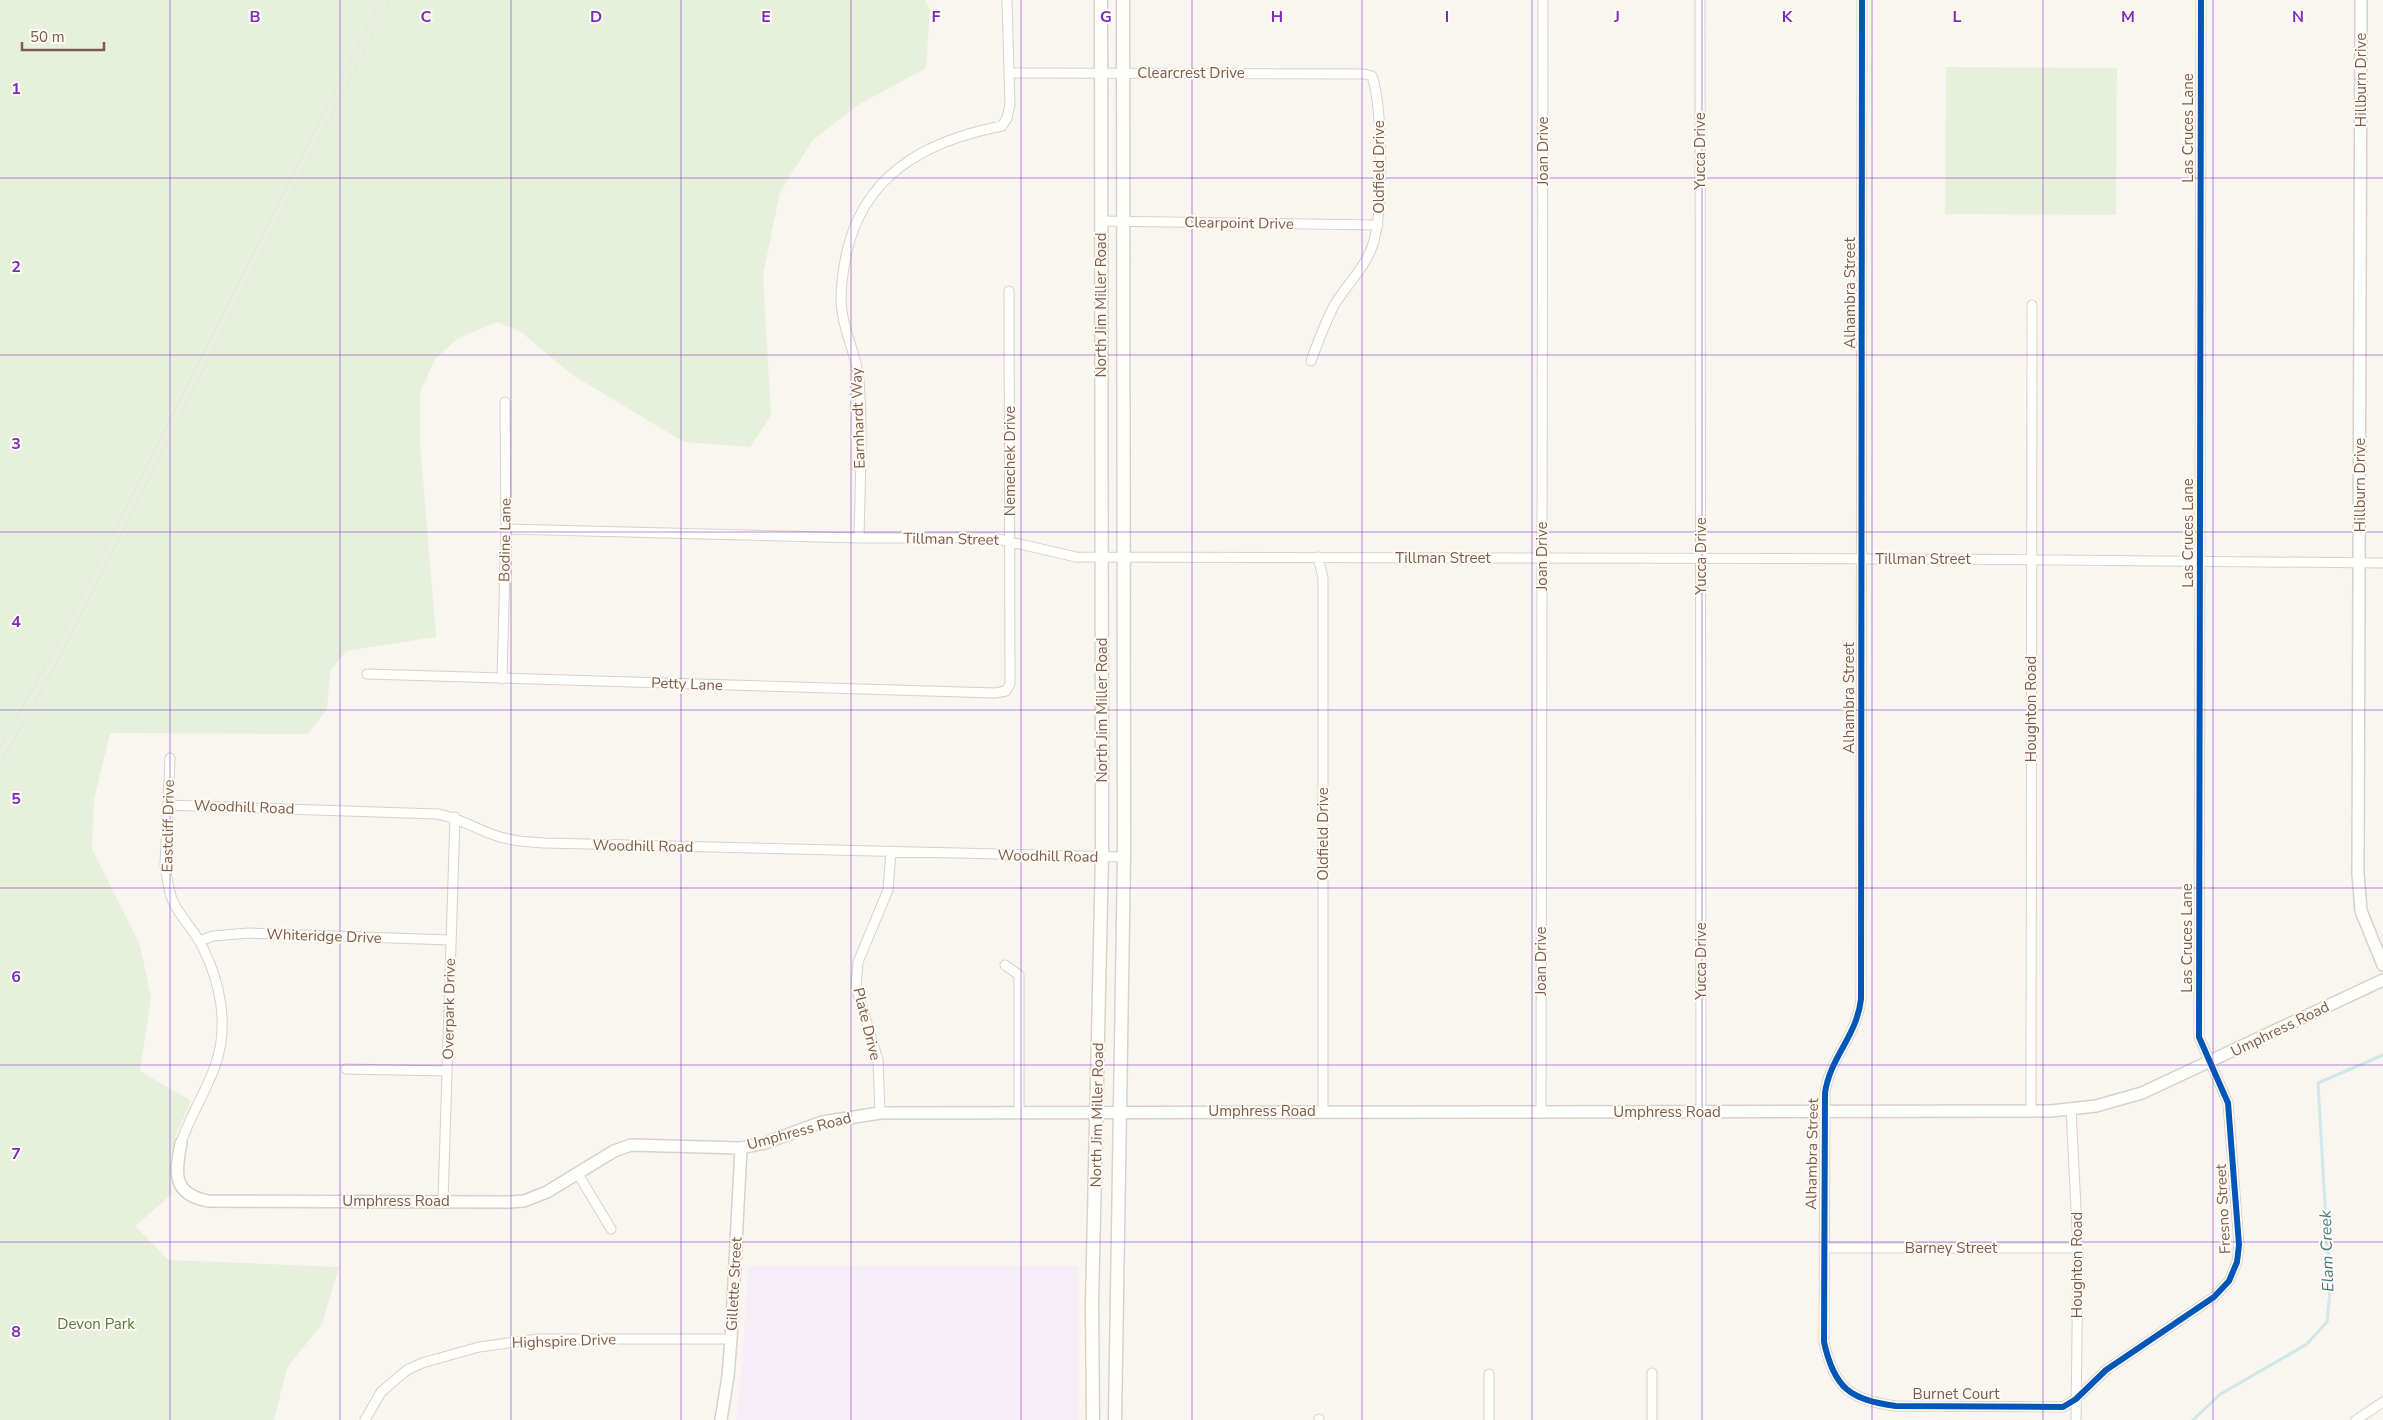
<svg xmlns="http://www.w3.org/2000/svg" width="2383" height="1420" font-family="'Nunito Sans',sans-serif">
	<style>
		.education { fill: #f6eef6 }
		.green { fill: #e7f0db }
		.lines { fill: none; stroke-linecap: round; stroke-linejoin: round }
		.stream { stroke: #d0e8ea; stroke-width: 3 }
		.minor-casing { stroke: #d7d1cb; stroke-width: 11 }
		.tertiary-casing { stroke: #d7d1cb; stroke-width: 14 }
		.secondary-casing { stroke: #d9d2cb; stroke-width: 15 }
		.minor { stroke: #fefefd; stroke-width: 9 }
		.tertiary { stroke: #fefefd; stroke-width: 11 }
		.secondary { stroke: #fefefd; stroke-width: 12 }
		.tram { stroke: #e6e3e7; stroke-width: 1 }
		.cycleway-casing { stroke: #fffaf3; stroke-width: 9 }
		.cycleway { stroke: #0057b8; stroke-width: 6 }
		.grid { fill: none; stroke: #7b2cbf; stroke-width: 1; stroke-opacity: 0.55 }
		.labels { text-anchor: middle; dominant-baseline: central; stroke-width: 4; stroke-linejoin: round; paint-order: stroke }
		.street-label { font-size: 15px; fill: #7a5c4d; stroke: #fffaf3 }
		.park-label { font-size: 15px; fill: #537a41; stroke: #fffaf3 }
		.water-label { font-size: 16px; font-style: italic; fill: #437c86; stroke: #fffaf3 }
		.grid-label { font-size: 16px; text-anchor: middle; font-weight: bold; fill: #7b2cbf; stroke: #fffaf3; stroke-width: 4; stroke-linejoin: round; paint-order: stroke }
	</style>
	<rect width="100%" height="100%" fill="#f9f5f0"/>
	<path class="education" d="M748,1266H1079V1420H736L742,1367Z"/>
	<path class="green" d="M0,0H925L930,9L926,68L858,105L812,141L780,192L763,275L771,416L750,447L684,442L571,374L521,332L497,322L457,339L435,359L420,393V441L436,637L346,651L330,671L327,709L308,734L110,733L94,800L92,849L140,945L151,998L140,1071L191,1101C174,1140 166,1151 172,1194L135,1226L168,1260L339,1267L322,1324L287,1368L274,1420H0Z
		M1946,67L2117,68L2116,215L1945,214Z"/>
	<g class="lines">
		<path class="stream" d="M2193,1420L2219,1395L2307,1344L2327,1322L2330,1291L2318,1083L2383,1055"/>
		<g class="minor-casing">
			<path id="minor" d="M1700,0L1701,1112
				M1862,0L1861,999C1857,1036 1830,1057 1825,1093L1824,1342C1834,1388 1850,1400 1896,1406L2063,1407L2076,1399L2106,1370L2214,1297L2229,1281L2237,1262L2239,1245L2228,1103L2199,1037L2201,0
				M1009,73L1364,74L1372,76C1383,108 1384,215 1372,247C1364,269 1347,284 1335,304C1325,322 1318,342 1311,361
				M1101,221L1378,225
				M506,529L859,538H994L1076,557L1943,559L2383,563
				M859,538C860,486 863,432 859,380C857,358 847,339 843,317C839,299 842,279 845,261C860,176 924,141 1002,126L1007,118L1010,104L1007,0
				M1318,557L1323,578V1111
				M367,674L995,693L1006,691L1010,684L1009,291
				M502,679L506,529L505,402
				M170,758L165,865C167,877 168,888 172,899C179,917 195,930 203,948C220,982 229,1025 216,1063C207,1091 190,1115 181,1143
				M167,805L438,814C459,818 474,828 494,835C510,841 528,842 545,843L1124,857
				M200,941L213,936L249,933L450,940
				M1005,965L1019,975V1113
				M346,1069L447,1071
				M2071,1109L2078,1248L2076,1420
				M1541,1112L1543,0
				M2031,1112L2032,305
				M880,1113L878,1060L856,987L858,962L888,890L891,852
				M578,1174L611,1229
				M443,1201L455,817
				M1824,1248H2078
				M1652,1373V1420
				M1319,1419V1420
				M365,1420L381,1392L407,1370L422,1363L479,1347L538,1339H731
				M1489,1420V1374
				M2356,1420L2383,1402"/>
		</g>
		<g class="tertiary-casing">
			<path id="tertiary" d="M2361,0L2358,874L2361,911L2383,965
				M181,1143C175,1173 172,1194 208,1201L509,1202L524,1201L547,1192L614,1151L631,1145L741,1148L765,1143L822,1122L880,1113L2051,1111L2096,1106L2142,1093L2383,980
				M721,1420L728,1376L731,1339L741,1148"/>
		</g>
		<g class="secondary-casing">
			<path id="secondary" d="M1093,1420L1092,1304L1102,857L1101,0
				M1115,1420L1124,857L1123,0"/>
		</g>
		<use href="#minor" class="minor"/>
		<use href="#tertiary" class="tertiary"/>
		<use href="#secondary" class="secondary"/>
		<path class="tram" d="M0,748L53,652L381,0
			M0,764L61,655L389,0"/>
		<g class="cycleway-casing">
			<path id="cycleway" d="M1862,0L1861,999C1857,1036 1830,1057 1825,1093L1824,1342C1834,1388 1850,1400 1896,1406L2063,1407L2076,1399L2106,1370L2214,1297L2229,1281L2237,1262L2239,1245L2228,1103L2199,1037L2201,0"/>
		</g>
		<use href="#cycleway" class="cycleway"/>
	</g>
	<path class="grid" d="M170,0V1420M340,0V1420M511,0V1420M681,0V1420M851,0V1420M1021,0V1420M1192,0V1420M1362,0V1420M1532,0V1420M1702,0V1420M1872,0V1420M2043,0V1420M2213,0V1420M0,178H2383M0,355H2383M0,532H2383M0,710H2383M0,888H2383M0,1065H2383M0,1242H2383"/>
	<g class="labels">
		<g class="street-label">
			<text x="1191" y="73">Clearcrest Drive</text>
			<text transform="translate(2361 80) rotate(-90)">Hillburn Drive</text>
			<text transform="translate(2188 128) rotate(-90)">Las Cruces Lane</text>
			<text transform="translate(1543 151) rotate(-90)">Joan Drive</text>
			<text transform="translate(1700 151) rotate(-90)">Yucca Drive</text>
			<text transform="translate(1379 167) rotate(-90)">Oldfield Drive</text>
			<text transform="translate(1239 223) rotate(1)">Clearpoint Drive</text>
			<text transform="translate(1850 293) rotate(-90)">Alhambra Street</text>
			<text transform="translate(1101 305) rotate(-90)">North Jim Miller Road</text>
			<text transform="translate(858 418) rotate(-92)">Earnhardt Way</text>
			<text transform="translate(1010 461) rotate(-90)">Nemechek Drive</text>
			<text transform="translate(2360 485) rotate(-90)">Hillburn Drive</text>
			<text transform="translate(2188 533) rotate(-90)">Las Cruces Lane</text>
			<text transform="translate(951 539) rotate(1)">Tillman Street</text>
			<text transform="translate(505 540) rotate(-89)">Bodine Lane</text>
			<text transform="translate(1542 556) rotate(-90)">Joan Drive</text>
			<text transform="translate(1701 556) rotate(-90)">Yucca Drive</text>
			<text x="1443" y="558">Tillman Street</text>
			<text x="1923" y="559">Tillman Street</text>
			<text transform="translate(687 684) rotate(2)">Petty Lane</text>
			<text transform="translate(1849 698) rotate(-90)">Alhambra Street</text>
			<text transform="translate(2031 709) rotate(-90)">Houghton Road</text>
			<text transform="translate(1102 710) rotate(-90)">North Jim Miller Road</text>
			<text transform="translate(244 807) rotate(2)">Woodhill Road</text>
			<text transform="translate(168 826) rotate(-89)">Eastcliff Drive</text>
			<text transform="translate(1323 834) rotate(-90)">Oldfield Drive</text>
			<text transform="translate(643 846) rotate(1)">Woodhill Road</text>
			<text transform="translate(1048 856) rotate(1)">Woodhill Road</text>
			<text transform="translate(324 936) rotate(2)">Whiteridge Drive</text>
			<text transform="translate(2187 938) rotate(-90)">Las Cruces Lane</text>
			<text transform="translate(1541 961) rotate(-90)">Joan Drive</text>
			<text transform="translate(1701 961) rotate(-90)">Yucca Drive</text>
			<text transform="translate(449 1009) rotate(-89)">Overpark Drive</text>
			<text transform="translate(867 1024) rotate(76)">Plate Drive</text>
			<text transform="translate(2280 1029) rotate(-26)">Umphress Road</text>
			<text x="1262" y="1111">Umphress Road</text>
			<text x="1667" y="1112">Umphress Road</text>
			<text transform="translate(1097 1115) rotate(-89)">North Jim Miller Road</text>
			<text transform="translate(799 1131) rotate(-15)">Umphress Road</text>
			<text transform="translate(1812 1154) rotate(-89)">Alhambra Street</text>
			<text x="396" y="1201">Umphress Road</text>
			<text transform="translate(2223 1209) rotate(-93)">Fresno Street</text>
			<text x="1951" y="1248">Barney Street</text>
			<text transform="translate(2077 1265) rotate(-90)">Houghton Road</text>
			<text transform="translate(734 1284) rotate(-87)">Gillette Street</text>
			<text transform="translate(564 1341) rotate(-2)">Highspire Drive</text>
			<text x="1956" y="1394">Burnet Court</text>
		</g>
		<g class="park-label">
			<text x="96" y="1324">Devon Park</text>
		</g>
		<g class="water-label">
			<text transform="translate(2327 1251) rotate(-92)">Elam Creek</text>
		</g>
	</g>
	<g class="grid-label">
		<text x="255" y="22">B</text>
		<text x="426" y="22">C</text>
		<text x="596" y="22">D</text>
		<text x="766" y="22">E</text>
		<text x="936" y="22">F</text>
		<text x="1106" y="22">G</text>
		<text x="1277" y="22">H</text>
		<text x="1447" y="22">I</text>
		<text x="1617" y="22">J</text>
		<text x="1787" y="22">K</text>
		<text x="1957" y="22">L</text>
		<text x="2128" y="22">M</text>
		<text x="2298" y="22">N</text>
		<text x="16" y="94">1</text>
		<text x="16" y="272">2</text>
		<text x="16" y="449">3</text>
		<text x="16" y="627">4</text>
		<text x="16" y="804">5</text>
		<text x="16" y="982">6</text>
		<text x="16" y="1159">7</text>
		<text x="16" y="1337">8</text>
	</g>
	<path d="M22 42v8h82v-8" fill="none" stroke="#7a5c4d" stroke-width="2.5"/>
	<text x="30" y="42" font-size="15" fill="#7a5c4d" stroke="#fffaf3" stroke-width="4" paint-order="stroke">50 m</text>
</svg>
